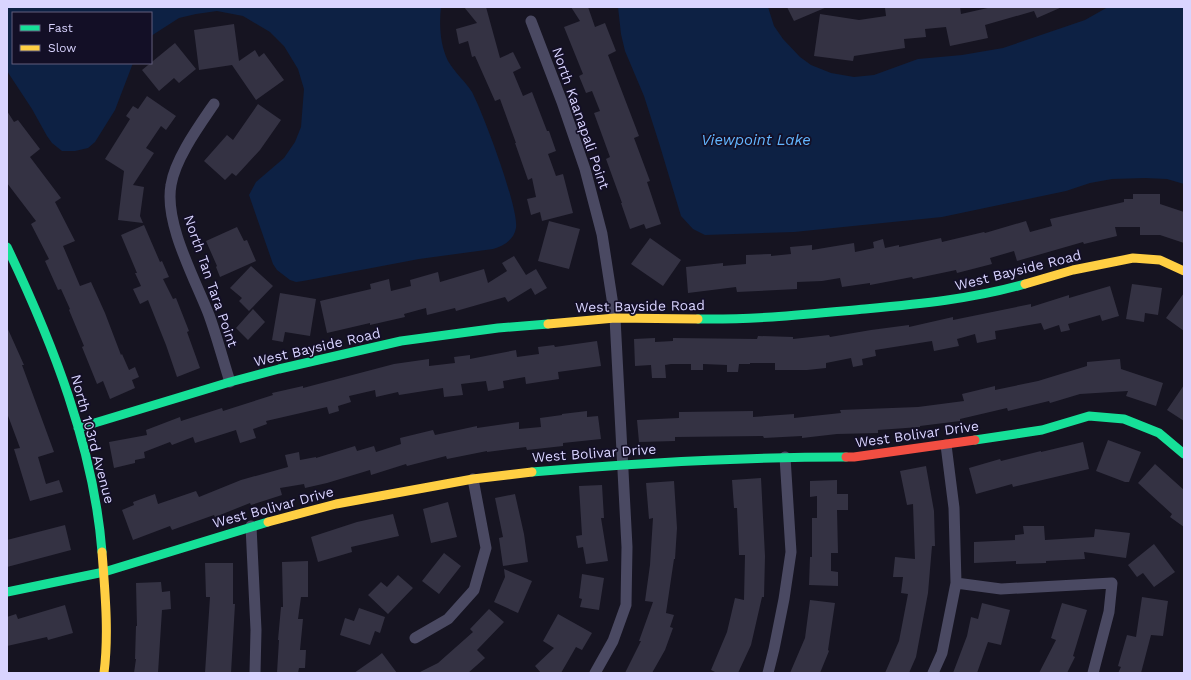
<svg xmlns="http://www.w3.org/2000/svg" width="1191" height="680" font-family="'Work Sans',sans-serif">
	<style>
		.water { fill: #0d2144 }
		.building { fill: #343243 }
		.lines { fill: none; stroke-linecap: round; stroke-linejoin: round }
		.street { stroke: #4a4962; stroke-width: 11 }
		.fast { stroke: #16e098; stroke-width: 9 }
		.slow { stroke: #ffcf43; stroke-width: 9 }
		.jam { stroke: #f24e42; stroke-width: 9 }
		.labels { text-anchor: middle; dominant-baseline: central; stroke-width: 3.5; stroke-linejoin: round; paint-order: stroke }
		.street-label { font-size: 14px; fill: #d9d4ff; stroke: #130f26 }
		.water-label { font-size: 15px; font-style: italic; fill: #62b6ff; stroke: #130f26 }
	</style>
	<rect width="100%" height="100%" fill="#161421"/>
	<path class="water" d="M7,7H441C439,24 440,45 448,61C455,73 465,81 472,92C483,113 519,208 516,228C514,240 503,246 493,249L419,259L303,281L296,282L290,280L277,270L273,264L249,195L256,182L284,158L295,142L301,127L304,89L298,69L284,46L270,32L243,16L217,11L196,14L179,18L151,36V13H13V63H133L115,110L95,142L88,148L75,151H62L52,143L47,136L32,109L7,71Z
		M618,7H768L774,26L783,39L800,57L811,65L831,73L854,77L874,75L918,59L962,55L1003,48L1085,20L1108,7H1184V184L1167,179L1145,178L1112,179L1090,183L1066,191L942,217L794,232L705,235L693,229L681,216L660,146L644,96L625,51L621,34Z"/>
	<path class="building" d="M464,7H486L500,58L513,52L521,68L513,72L523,96L532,92L547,131H549L556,151L548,154L556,176L563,174L573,213L542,221L540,212L531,215L527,199L536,197L532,178L528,180L515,143H516L500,99L495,101L475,56L472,57L468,41L459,44L456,29L477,23Z
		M571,7H588L595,27L605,23L616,51L608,55L639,136L634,138L650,181L647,182L661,224L646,229L644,224L630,229L621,203H622L606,159L610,157L594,113L600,111L592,91L586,93L579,76L583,74L564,27L580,21Z
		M787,7H827L794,21Z
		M890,7H960L961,14L992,7H1062L1037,18L1034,11L985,25L988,38L950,46L946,27L925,29L926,37L904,39L905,48L854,56L853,61L814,56L820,14L859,20L886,16L885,8Z
		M234,24L239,61L255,50L259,57L264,53L284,80L256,100L232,65L199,70L194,30Z
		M175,43L196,69L179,83L174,78L159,91L142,70Z
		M147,96L176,116L166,130L161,126L146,148L154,153L133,185L144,187L140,216L143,223L118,220L124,171L105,159L130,119L126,116L133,106L138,109Z
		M258,104L281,120L260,150L236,176L232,173L225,180L204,161L227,135L233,140Z
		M7,111L14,122L18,120L40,149L30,157L61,198L55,202L75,241L63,246L80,286L91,282L105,313L121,355L122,354L129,370L135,367L139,377L132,380L135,388L110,399L103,381L97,384L82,347L84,346L69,310L70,309L61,289L58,290L45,261L49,259L31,224L36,221L7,183Z
		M1133,194H1160V204L1184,212V243L1160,235H1140V227H1115L1117,236L1084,244L1083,242L1017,261L1014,251L990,258L992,264L957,273L956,270L913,279L912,277L870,285V283L842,287L840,278L822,281L797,282V289L737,292L736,287L688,293L686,267L723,263V266L746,264V255L771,254V256L791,254L790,247L812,245V250L854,243L855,252L874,248L873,242L883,239L885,248L899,245V247L941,238L942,242L984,232L985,233L1026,221L1030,232L1052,226L1050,219L1124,202V199H1133Z
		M549,221L580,229L569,269L538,261Z
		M144,225L160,262L162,261L169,277L163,279L173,299L176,298L189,331L187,332L200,368L177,377L166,345L148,300L140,304L133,289L141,286L135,273H137L121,235Z
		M237,227L244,241L247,240L256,261L220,277L216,267L217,266L206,241Z
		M650,238L681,260L663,286L631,264Z
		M514,256L526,275L536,269L547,288L535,295L531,288L508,302L505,297L456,311L455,308L427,315L426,308L404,314L405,317L370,325V323L327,333L320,301L371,289L370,284L389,279L391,291L411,286L410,280L438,272L440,282L484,269L488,283L507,271L502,263Z
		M251,266L273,286L249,311L239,301L242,298L230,288Z
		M1132,284L1162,288L1158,315L1145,313L1144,322L1126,319Z
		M1110,286L1119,316L1102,321L1100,315L1068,324L1070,330L1061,332L1059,325L1044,330L1041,323L995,331L996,339L977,343L975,334L957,339L959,346L934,351L932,341L875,350L876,356L862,359L863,365L853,367L851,358L826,363V368L807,370H775V363H750V364H739L738,372H727V365L703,364V370H691V364H671L665,365L666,378H652L651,365L635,366L634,339L655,338V342L673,341V338L757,339L758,336L793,337V339L829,335L830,337L871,330L909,325V327L953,317V320L1031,304V307L1069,295V298Z
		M280,293L316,299L310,336L285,332L283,342L272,340Z
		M1184,293V331L1166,318Z
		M253,309L265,322L248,340L236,328Z
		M7,327L24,365H22L54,452L38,457L46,484L59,480L63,492L30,501L14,449L20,448L7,413Z
		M597,341L601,366L558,372L559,379L526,384L525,377L503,381L504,388L488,391L486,381L461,384L463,395L444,397L443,388L399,395L398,392L376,397L375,390L349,396L351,402L338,406L339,411L329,414L327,407L266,421L267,424L253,429L256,438L240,443L236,430L195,443L193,437L172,445L170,442L144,452L145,458L135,460V463L114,468L109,442L147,435L146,430L180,417L181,421L222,408L223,411L273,395L272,393L303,386V388L394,364L429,359V366L455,363L454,357L470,355V359L516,350L517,357L539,354L538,347L554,345L555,347Z
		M1120,359L1121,369L1163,383L1156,406L1126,396L1128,391L1080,394L1050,403L1049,401L1008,411L1007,408L960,419V421L920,426V427L878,430V433L837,434L802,438V436L764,438L763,436L675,437V441L639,442L637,420L679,418V412L753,411V417L794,414V418L841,413L840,410L918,407L964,401L962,394L995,386V390L1038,381L1087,366V362Z
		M1184,385V421L1167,410Z
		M587,411V417L598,416L601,439L563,443V446L527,450L526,447L487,452V451L447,459L446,456L407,466L406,464L371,475L370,470L327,483L305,488L304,484L280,488L282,495L251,505L250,503L215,517L214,515L172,530L170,526L133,540L122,510L134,505L133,502L155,494L158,504L196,491L199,497L241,480L288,467L285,455L299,452L300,460L316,457V458L355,446L357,451L374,446L376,452L401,444L400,438L433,430L435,435L477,426V428L519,422V429L541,427L540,418L562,415V414Z
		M1108,440L1141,452L1129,482H1125L1096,471Z
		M1083,442L1089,469L1013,487L1012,484L976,494L969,468L1000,459L1001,461L1041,451V452Z
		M1155,464L1184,490V527L1170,517L1172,514L1138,483Z
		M926,466L934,511L935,546H932L928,593L916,657L909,673H885L899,641L908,594L901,593L903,577H893L895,557L915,559L913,504L907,505L900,471Z
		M761,478L765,556L764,597H762L751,645L738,673H717L711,670L727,632L735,598L744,600L745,555H739L737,508H734L732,480Z
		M837,480V494H848V510H837L838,553H831V571L838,572V586L809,585L810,557H812V518H817V496L810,497V481Z
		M674,481L677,528L675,559H674L666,613L674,615L670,627L673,628L665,650L652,673H625L641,641H639L653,602L645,601L650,565L653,518L649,519L646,483Z
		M602,485L604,518H601L608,561L586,564L583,547L578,548L576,536L582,535L579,486Z
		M515,494L524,534L528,562L503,566L499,538L503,537L495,498Z
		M448,502L457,537L431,543L423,509Z
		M393,514L399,536L351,547L352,552L318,562L311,537L357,522Z
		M65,525L71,550L7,567V540Z
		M1023,526H1044L1045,540L1094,537L1095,529L1130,533L1126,558L1084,552L1085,559L1046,561V563L1016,564V561L974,563V542L1015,540V535L1024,534Z
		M1154,544L1175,572L1154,587L1143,573L1137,577L1128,565Z
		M444,553L461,566L439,594L422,581Z
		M308,561V597H301L298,619H303L300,650H306L305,668H299L298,673H277L279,640H278L281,607H283L282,562Z
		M205,563H233V604H235L231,673H205L210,597H206Z
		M504,569L532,581L518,613L494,602L505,577Z
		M582,574L604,578L599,610L580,607L582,599L579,598Z
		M398,575L413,588L388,614L368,595L381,582L387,587Z
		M161,582L162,592L170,591L171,609L162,610L158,673H134L136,659H135L136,626H137L136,583Z
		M1142,597L1168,601L1163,636L1151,635L1141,673H1118L1121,667L1118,666L1127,635L1136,637Z
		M810,600L835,603L828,650L829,651L820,673H790L805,638Z
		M982,603L1010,610L1001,645L988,642L977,673H953L967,636L971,617L978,619Z
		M1062,603L1087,610L1073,656L1075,657L1067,673H1039L1056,640L1051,638Z
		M65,605L73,633L48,640L47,637L7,646V617L16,614L18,619Z
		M359,608L385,617L380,633L375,631L370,645L340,635L345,618L354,621Z
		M489,609L504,622L477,650L485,658L468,673H418L438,663L473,632L470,629Z
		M558,614L592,633L582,650L576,647L561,673H541L535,666L554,648L543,641Z
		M382,653L397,673H354L377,657Z"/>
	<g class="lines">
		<path class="street" d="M531,21L562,102L585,169L602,234L615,318L627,547L626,605L613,641L595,673
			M214,104C199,126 175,159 171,185C164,223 195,279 209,315C217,337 223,360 230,382
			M251,526L256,630L255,673
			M956,583L1001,589L1112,583L1109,612L1093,673
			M415,638L448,619L474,590L486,548L473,479
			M768,673L774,649L784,599L791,552L785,457
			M933,673L942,653L956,583L954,508L946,445"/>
		<path class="fast" d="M7,247C52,341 94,448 102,552
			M698,319C754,320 810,314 865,309C919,304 973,299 1025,284
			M78,428L230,382L279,369L401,341L498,328L548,324
			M975,440L1042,430L1089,416L1124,419L1159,433L1184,454
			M532,472C637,463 741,457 846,457
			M7,592L104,572L268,522"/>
		<path class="slow" d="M1025,284L1073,270L1133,258L1160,260L1184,271
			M548,324L615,318L698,319
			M268,522L336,504L473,479L532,472
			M102,552C105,592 109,633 104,673"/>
		<path class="jam" d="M846,457H854L975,440"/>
	</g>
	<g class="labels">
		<g class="street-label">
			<text transform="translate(581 118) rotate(71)">North Kaanapali Point</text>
			<text transform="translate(1018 270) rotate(-14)">West Bayside Road</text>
			<text transform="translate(211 281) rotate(71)">North Tan Tara Point</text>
			<text transform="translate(640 306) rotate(-1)">West Bayside Road</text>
			<text transform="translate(317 347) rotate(-13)">West Bayside Road</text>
			<text transform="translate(917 434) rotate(-8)">West Bolivar Drive</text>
			<text transform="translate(93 439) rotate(75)">North 103rd Avenue</text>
			<text transform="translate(594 453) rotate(-4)">West Bolivar Drive</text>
			<text transform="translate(273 507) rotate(-15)">West Bolivar Drive</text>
		</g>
		<g class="water-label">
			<text x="756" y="140">Viewpoint Lake</text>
		</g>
	</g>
	<rect width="1191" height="680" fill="none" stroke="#d9d4ff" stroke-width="16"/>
	<rect x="12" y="12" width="140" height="52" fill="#130f26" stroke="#625e7d"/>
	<rect x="20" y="25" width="20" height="6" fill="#16e098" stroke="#625e7d"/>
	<text x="48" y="32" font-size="12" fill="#d9d4ff">Fast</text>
	<rect x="20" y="45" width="20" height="6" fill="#ffcf43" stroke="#625e7d"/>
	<text x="48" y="52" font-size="12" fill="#d9d4ff">Slow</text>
</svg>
